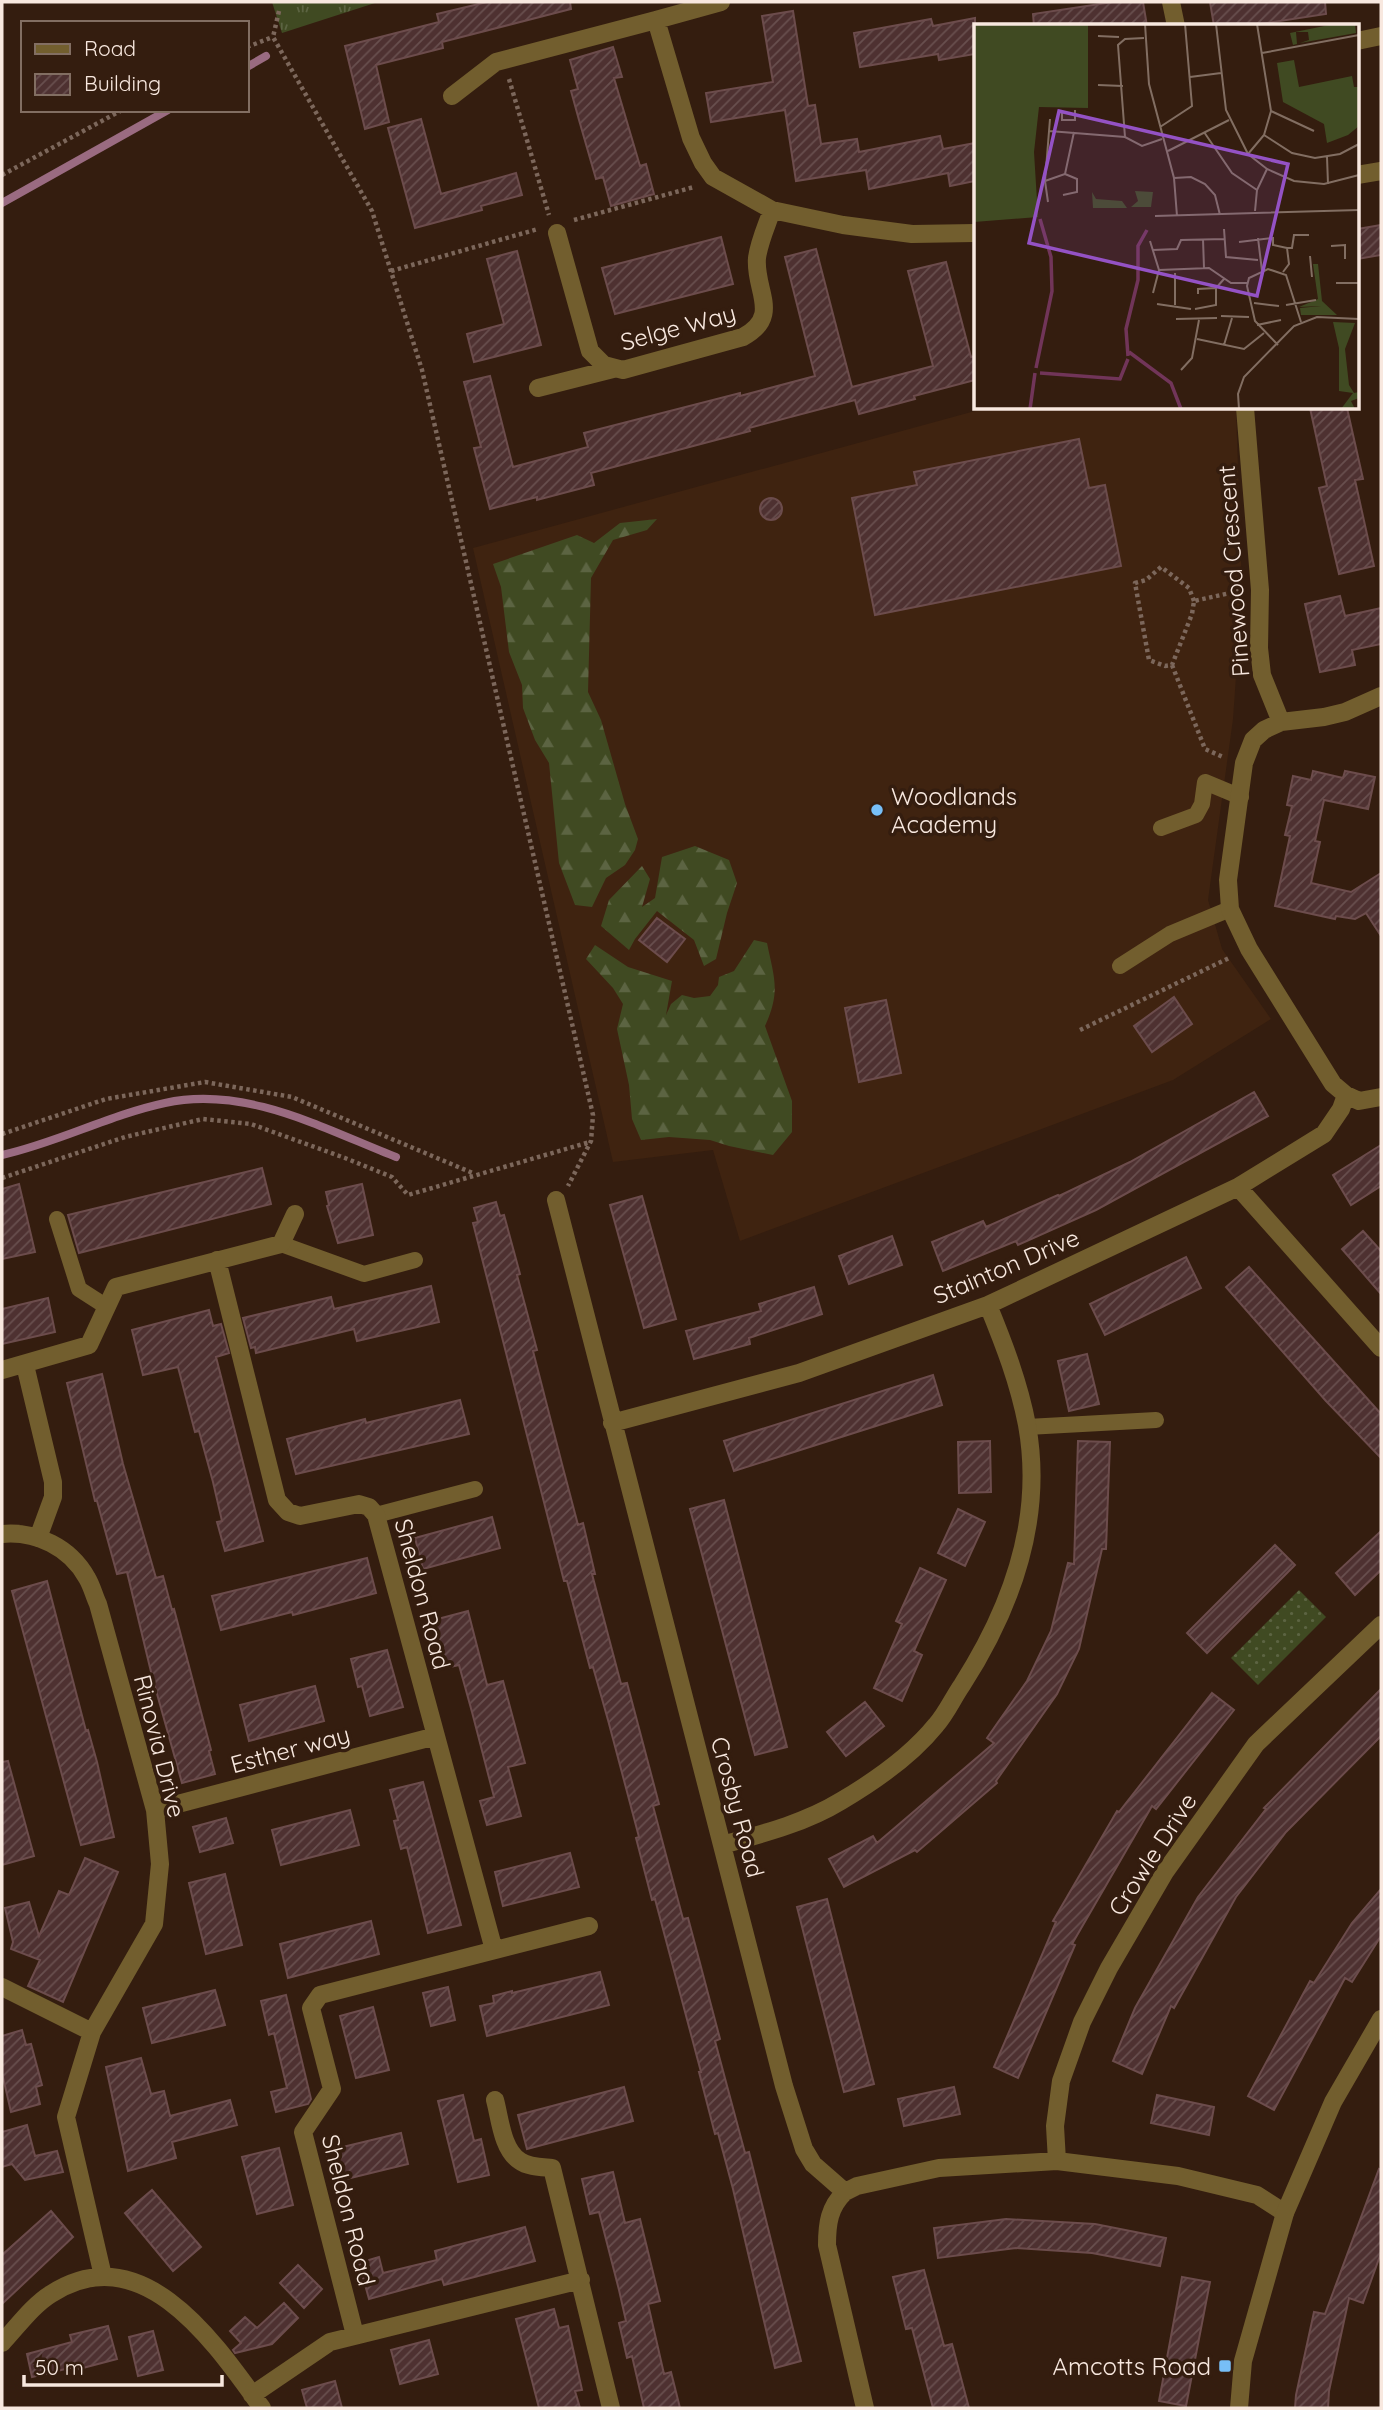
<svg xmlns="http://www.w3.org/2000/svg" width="1383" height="2410" font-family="Quicksand,sans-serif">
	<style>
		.built { fill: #3f2310 }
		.grass { fill: url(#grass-dots) }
		.forest { fill: url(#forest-firs) }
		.park { fill: url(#park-tufts) }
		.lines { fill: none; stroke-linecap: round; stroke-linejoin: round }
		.stream { stroke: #9a6b81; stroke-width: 8 }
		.building { fill: url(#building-hatch); stroke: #6c4c4c; stroke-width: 2 }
		.path { stroke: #7c675b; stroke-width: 4.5; stroke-dasharray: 3.5 3.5; stroke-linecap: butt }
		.service { stroke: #725e2e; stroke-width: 16 }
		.minor { stroke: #725e2e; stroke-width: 18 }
		.tertiary { stroke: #725e2e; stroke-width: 18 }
		.poi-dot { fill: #77bff7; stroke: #341d0f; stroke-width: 2.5 }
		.labels { text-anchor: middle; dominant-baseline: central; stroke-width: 7; stroke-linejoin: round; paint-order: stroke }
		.street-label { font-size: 24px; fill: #f8e8df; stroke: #341d0f }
		.poi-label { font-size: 24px; fill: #f8e8df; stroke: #341d0f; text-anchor: start }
		.inset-river { fill: none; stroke: #713559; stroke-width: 3.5 }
		.inset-road { fill: none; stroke: #826e62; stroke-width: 2 }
		.view { fill: #9452c5; fill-opacity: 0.15; stroke: #9452c5; stroke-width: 3.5 }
		.inset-edge { fill: none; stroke: #f8e8df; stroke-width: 3.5 }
	</style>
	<defs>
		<pattern id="grass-dots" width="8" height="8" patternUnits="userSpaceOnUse" patternTransform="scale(1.75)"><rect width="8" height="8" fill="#404a22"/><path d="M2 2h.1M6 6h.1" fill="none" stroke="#5c6442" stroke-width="1.8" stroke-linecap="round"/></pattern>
		<pattern id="forest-firs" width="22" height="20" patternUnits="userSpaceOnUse" patternTransform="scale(1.75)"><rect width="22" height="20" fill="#404a22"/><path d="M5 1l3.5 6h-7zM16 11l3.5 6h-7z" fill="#5c6442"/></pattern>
		<pattern id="park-tufts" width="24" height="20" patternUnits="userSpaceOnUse" patternTransform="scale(1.75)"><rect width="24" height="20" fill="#404a22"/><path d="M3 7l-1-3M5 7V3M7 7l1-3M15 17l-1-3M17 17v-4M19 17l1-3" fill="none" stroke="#5c6442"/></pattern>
		<pattern id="building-hatch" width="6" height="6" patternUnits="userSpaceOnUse" patternTransform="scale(1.75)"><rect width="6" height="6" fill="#4e3131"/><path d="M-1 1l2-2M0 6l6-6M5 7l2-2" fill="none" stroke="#684f4e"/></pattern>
	</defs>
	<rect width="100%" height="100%" fill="#341d0f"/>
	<path class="built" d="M986,408H1236L1242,591L1233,719L1208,900L1222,949L1271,1019L1173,1080L740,1241L713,1150L613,1162L473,548Z"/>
	<path class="grass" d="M1299,1590L1326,1617L1258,1685L1231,1658Z"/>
	<path class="forest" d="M657,519L647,530L613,540L591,578L588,692L601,720L625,804L638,839L635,850L625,865L606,878L592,907L575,905L559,863L549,763L535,740L523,708L522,685L509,652L501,587L493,564L577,535L594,543L620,523Z
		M695,846L729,860L737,883L727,913L716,959L704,966L694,940L657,911L635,939L629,950L601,926L609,900L642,866L650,879L642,907L655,898L662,857Z
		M754,940L767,943C774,978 781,991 765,1026L792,1101V1132L773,1155L729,1146L710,1140L669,1137L641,1140L632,1119L629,1085L617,1029L623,1004L613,988L586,959L595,945L628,967L672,981L666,1015L671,1004L682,995L694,998L710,996L718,985L719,977L734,971Z"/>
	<path class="park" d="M272,2H378L282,33Z"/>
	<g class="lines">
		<path class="stream" d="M247,67L266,56
			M2,203L168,110
			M2,1155C57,1143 109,1115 165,1103C245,1085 324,1129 396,1157"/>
	</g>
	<path class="building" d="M487,2H570L571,9L442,42L443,48L376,65L389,122L365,129L345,46L439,22L437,14Z
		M1113,2H1143L1147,26H1034L1033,14Z
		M1210,2H1325L1326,14L1247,26H1214Z
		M793,11L808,106L815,105L821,144L857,139L859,152L940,136L943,149L975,143V181L950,186L948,173L869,189L866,170L796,181L785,110L711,122L706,93L773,82L762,16Z
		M975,18V54L939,60L938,54L860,67L854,33L931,19L933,26Z
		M613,47L622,77L614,78L640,166L646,164L654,194L611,206L603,177L596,179L579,120L571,91L578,89L570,60Z
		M421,119L441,194L516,173L522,195L481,206L482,210L415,228L388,128Z
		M1381,225V255L1357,259V229Z
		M721,237L733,284L615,314L602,268Z
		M816,249L852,387L933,366L908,271L946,262L971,357L975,356V380L914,396L915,399L859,414L855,400L749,428L750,431L591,473L594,485L537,500V497L490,509L474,448L481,447L464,382L490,376L513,467L588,447L584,433L740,393V396L815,376L785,257Z
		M517,251L541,345L474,362L467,334L504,324L487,259Z
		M1310,408H1347L1363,479L1355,480L1374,566L1339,574L1319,488L1327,486Z
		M1079,439L1089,488L1105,485L1121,566L875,615L852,498L917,485L914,472Z
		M760 509a11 11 0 1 1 22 0a11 11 0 1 1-22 0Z
		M1340,596L1345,616L1381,608V644L1352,650L1355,665L1320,672L1305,604Z
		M1313,771L1343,778L1345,771L1375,777L1368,809L1324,800L1315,841L1320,842L1311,883L1351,892L1381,873V936L1366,913L1355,919L1336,916L1335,919L1275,906L1290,836L1285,835L1292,806L1287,805L1293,776L1311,780Z
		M657,918L685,939L667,962L639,940Z
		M1174,997L1192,1024L1152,1052L1134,1026Z
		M886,1000L901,1073L859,1082L845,1008Z
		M1254,1092L1268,1116L1096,1210L1018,1245L1016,1241L943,1271L932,1242L983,1221L986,1227L1058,1195L1059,1196L1130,1162Z
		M1381,1145V1186L1351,1205L1333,1175Z
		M262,1168L271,1204L79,1253L68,1215Z
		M19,1184L35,1252L2,1259V1189Z
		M362,1184L373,1235L338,1243L327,1206L329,1205L326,1192Z
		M642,1196L676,1319L644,1328L610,1205Z
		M496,1202L500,1216L504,1215L520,1274L517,1275L537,1350L533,1351L563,1468L578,1525L583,1523L595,1574H592L621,1684L627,1683L659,1804L653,1806L683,1919L688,1918L696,1948L720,2039L715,2041L745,2153L749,2152L801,2361L775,2368L733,2189L718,2133L715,2134L699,2072H701L655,1899L652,1900L636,1838L639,1837L608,1720L593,1667L590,1668L567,1581H564L473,1223L478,1222L474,1208Z
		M1363,1231L1381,1251V1294L1342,1249Z
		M892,1236L902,1265L849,1284L839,1256Z
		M1186,1257L1201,1288L1105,1335L1090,1304Z
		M1249,1267L1381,1414V1458L1326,1401L1226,1287Z
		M431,1286L439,1322L357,1341L354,1329L256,1353L255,1347L251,1348L243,1318L331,1297L334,1309Z
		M814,1287L822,1314L749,1338L750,1344L694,1359L686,1331L761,1311L759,1304Z
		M48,1298L55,1332L2,1344V1309Z
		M209,1310L213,1326L221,1324L229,1353L216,1357L263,1541L225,1551L217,1522L222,1521L213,1482L199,1431L195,1432L178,1367L143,1375L132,1330Z
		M1087,1354L1099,1404L1069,1411L1058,1361Z
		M102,1374L123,1464L156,1578L163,1576L172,1610L174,1609L211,1750L209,1751L215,1774L182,1783L152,1676L127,1572L117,1574L97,1501H95L67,1383Z
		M933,1375L942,1405L734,1471L724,1441Z
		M460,1400L469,1434L296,1474L287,1439L365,1419L366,1423Z
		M990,1441L991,1492L959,1493L958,1442Z
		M1078,1441L1110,1442L1106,1549H1102L1079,1649L1057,1694L996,1781L997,1783L917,1852L915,1850L844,1887L829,1859L873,1836L877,1843L994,1743L987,1738L1027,1681L1051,1631L1068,1563L1074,1564Z
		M724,1500L787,1747L755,1755L690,1509Z
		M958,1509L985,1522L965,1566L938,1553Z
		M492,1517L500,1548L423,1569L415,1538Z
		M1381,1531V1570L1355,1595L1336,1573Z
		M1275,1545L1295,1565L1207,1653L1187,1633Z
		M367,1558L376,1593L293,1615L292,1612L221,1630L212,1596Z
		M920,1568L946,1580L914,1651L922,1655L902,1701L874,1688L902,1624L896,1621Z
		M47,1581L86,1731L88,1730L97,1762L114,1837L81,1845L12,1591Z
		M468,1611L487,1685L503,1681L525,1763L508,1767L521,1816L487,1825L480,1801L494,1797L472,1712L459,1665L446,1668L434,1620Z
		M387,1650L403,1707L370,1716L362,1686L358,1687L351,1659Z
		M315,1686L324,1721L249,1741L240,1705Z
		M1381,1689V1736L1286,1832L1236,1897L1174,2008L1171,2006L1142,2074L1113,2061L1135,2008L1198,1897L1266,1809L1264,1808Z
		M1212,1693L1234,1710L1156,1809L1152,1806L1072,1944L1075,1945L1018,2078L994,2067L1056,1922L1053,1921L1117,1811L1119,1812Z
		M865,1702L884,1726L846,1756L827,1732Z
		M8,1761L34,1856L2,1865V1762Z
		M423,1782L461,1925L428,1933L407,1847L401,1849L394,1821L398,1820L390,1790Z
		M350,1810L359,1845L281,1865L272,1830Z
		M226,1818L233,1843L200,1852L193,1827Z
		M570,1853L579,1887L503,1906L495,1872Z
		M85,1858L118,1872L63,2002L28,1986L40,1960L11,1949L13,1942L5,1908L29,1902L39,1936L59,1891L69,1895Z
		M225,1874L242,1945L206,1954L189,1883Z
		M1381,1889V1936L1352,1982L1345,1978L1274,2110L1248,2096L1310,1981L1314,1983L1352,1923Z
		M827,1899L874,2084L844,2092L797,1907Z
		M371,1921L379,1954L288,1978L280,1944Z
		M600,1972L609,2005L487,2036L480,2006L494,2003L493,1996L512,1991V1993Z
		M448,1987L455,2020L431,2026L423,1993Z
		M215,1990L225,2025L152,2043L143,2008Z
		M286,1995L311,2099L308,2104L276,2112L271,2092L287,2088L274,2033L269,2035L261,2001Z
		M373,2007L389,2070L356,2078L340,2016Z
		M22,2030L26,2045L31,2044L42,2085L36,2087L40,2104L11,2112L2,2073V2036Z
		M141,2058L151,2094L164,2091L170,2116L230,2100L237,2125L172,2142L176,2158L128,2171L106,2067Z
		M624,2087L633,2121L527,2149L518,2115Z
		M954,2087L960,2114L904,2126L898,2099Z
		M463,2095L474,2141L481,2139L489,2175L458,2182L438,2101Z
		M1157,2095L1214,2107L1209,2135L1151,2123Z
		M27,2125L35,2156L57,2151L63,2172L25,2180L12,2164L2,2167V2132Z
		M401,2133L408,2164L334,2182L326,2151Z
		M279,2148L293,2205L257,2214L242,2157Z
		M1379,2169L1381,2170V2253L1363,2303L1349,2298L1329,2391L1328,2408H1295L1296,2395L1314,2312L1325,2314Z
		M613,2172L625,2223L640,2219L660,2301L648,2304L664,2374L671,2372L680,2408H644L632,2356L627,2358L619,2323L626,2321L619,2290L599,2212L590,2214L582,2179Z
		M152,2190L201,2247L173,2271L125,2213Z
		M51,2211L73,2237L2,2304V2255Z
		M1006,2219L1095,2224L1166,2238L1160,2266L1092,2253L1016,2248L938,2258L934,2228Z
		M525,2227L535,2261L444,2285L442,2279L369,2299L359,2263L379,2257L383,2273L437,2260L435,2251Z
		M298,2265L322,2289L304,2308L280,2283Z
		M924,2270L944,2346L952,2344L969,2408H933L912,2328L906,2329L893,2277Z
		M1182,2277L1210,2282L1186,2406L1159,2401Z
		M284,2303L298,2318L272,2344L235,2353L233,2350L241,2343L230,2331L245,2317L257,2328Z
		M554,2309L559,2328L568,2326L582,2390L575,2391L580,2408H539L529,2369L516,2319Z
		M108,2326L117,2359L79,2369L78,2366L32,2377L27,2354L72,2342L70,2335Z
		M153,2331L163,2370L138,2376L129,2337Z
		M429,2340L438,2374L400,2384L391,2350Z
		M335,2381L342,2408H307L302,2390Z"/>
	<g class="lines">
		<path class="path" d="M279,11L273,37L372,211L422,370L593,1115L591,1141L568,1186
			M247,47L273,37
			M509,79L549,215
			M2,175L122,110
			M574,220L694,187
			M391,271L538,229
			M1194,601L1189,588L1161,567L1146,580L1135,583L1149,660L1165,666L1172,665L1192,614L1194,601L1239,591
			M1172,665L1205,749L1223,757
			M1080,1030L1229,958
			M2,1134L106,1099L205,1082L292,1097L475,1174
			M2,1178L125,1137L203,1119L251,1124L345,1158L392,1177L408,1195L590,1142"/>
		<path class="service" d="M1161,828L1196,815L1202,804L1205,782L1241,797
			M1120,966L1170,934L1230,909
			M57,1219L79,1289L107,1307
			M281,1244L364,1274L415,1260
			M1027,1427L1156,1420
			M376,1515L475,1489"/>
		<path class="minor" d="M1171,2L1176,26
			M656,20L721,2
			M1357,41L1381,36
			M452,96L496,62L656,20L691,138L703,163L713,177L772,210L843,225L912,234L975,233
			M1357,175L1381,171
			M557,233L590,351L604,365L623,370L743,337C782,316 754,290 757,258C759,242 767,225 772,210
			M538,388L613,369
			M1245,408L1260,590L1259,648L1262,675L1281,722L1264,730L1253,740L1244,763L1228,880L1230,909L1249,949L1323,1068L1333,1084L1346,1095
			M1281,722L1324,717L1345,712L1381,696
			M1238,1187L1381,1348
			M556,1200L784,2086L804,2149L813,2164L845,2192C829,2207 827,2224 827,2245L865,2408
			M217,1260L277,1500L288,1512L300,1516L359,1504L369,1507L376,1515L494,1950
			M25,1365L53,1482V1497L38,1538
			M2,1370L89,1345L116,1287L281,1244L295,1214
			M612,1423L799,1373L988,1305L1238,1187L1324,1134L1341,1109L1346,1095L1359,1101L1381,1097
			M2,1534C36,1531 70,1547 87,1578C92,1586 94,1596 98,1604L155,1810L160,1864L154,1924L92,2032L66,2117L103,2276
			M155,1810L436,1736
			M722,1845C762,1834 805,1823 841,1801C875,1781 911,1756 936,1725C946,1714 953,1698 962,1685C1012,1607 1044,1519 1027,1425C1019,1383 1004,1344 988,1305
			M2,1987L92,2032
			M495,2100C500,2118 502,2150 520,2161C528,2167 542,2167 552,2168L611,2408
			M1057,2161L1055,2126L1061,2081L1082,2022L1109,1968L1165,1872L1256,1744L1381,1625
			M845,2192L857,2186L939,2168L1057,2161L1178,2176L1257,2195L1285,2213
			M355,2335L303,2132L332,2089L311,2008L320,1995L589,1926
			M2,2343C17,2327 33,2305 51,2294C143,2235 215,2343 262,2408
			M252,2395L330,2342L581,2280"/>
		<path class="tertiary" d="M1239,2408L1243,2361L1285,2213L1333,2102L1381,2019"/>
	</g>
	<g class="poi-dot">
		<circle cx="877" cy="810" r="7"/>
		<rect x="1218" y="2359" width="14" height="14" rx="3.5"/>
	</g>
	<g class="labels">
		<g class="street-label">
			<text transform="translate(678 327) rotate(-15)">Selge Way</text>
			<text transform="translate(1233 571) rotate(-94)">Pinewood Crescent</text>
			<text transform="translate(1006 1266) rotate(-23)">Stainton Drive</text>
			<text transform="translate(423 1594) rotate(75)">Sheldon Road</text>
			<text transform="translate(160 1746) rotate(76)">Rinovia Drive</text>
			<text transform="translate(290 1749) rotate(-15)">Esther way</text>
			<text transform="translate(738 1807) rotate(75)">Crosby Road</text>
			<text transform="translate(1152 1854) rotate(-57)">Crowle Drive</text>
			<text transform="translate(349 2210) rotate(76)">Sheldon Road</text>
		</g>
		<g class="poi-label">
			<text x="891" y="796">Woodlands<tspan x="891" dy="28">Academy</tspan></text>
			<text x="1211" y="2366" text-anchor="end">Amcotts Road</text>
		</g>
	</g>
	<g transform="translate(974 24)">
		<rect width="385" height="385" fill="#341d0f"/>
		<path d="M320,36L325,63L378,52L380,63H385V102L374,111L353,119L350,100L309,78L303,39ZM339,240H344L348,277L363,291H327L326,284L347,282L325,283L344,275ZM359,298L381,299L371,325L375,361L380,369L385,368V374L377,377L381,385H367L379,369L365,367V324Z" fill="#404a22"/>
		<path d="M161,167L179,168L177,183H157L164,177ZM118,168L122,175L148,177L153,184H119Z" fill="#404a22"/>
		<path d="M0,0H114V84L65,83L60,128L64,193L0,198Z" fill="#404a22"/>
		<path d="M360,0H381L382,9L326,19L335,16L334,8H322L323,20L319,21L316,9Z" fill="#404a22"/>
		<path class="inset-river" d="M155,328L197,359L207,385M154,332L152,305L164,256V222L173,206M62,344L78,267L77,233L66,195M66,349L146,355L154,335M56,385L61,349"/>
		<path class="inset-road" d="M171,0L175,60L200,154L203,192M242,0L252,86L274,130L293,145L320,157L350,160L385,151M124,12L145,13M288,29L385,11M216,53L247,49M124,61L149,62M88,87V96H101V86M297,87L340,107M186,103L218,82L211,0M75,107L151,113L168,122L188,115M230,108L258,149L283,166M290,111L318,129L341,134L366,130L385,120M151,113L144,21L151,15L170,14M194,127L255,96M274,130L290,111L297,87L283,0M353,133L354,160M200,154L217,153L231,160L241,171L246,191M71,157L76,95M89,171L103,168V155L91,150M74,178L71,157L91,150L100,108M281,187L283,166L293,145M181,192L385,186M250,205L252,233L284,236M284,214L288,247M229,215L230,244M176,217L185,246L179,269M265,218L299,214V221L313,224M357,222L371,221V235M313,224H318L320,211H335M179,226L203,225L207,216L251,215M336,232L338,253M185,246L235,244L257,259H273M309,248L315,240L313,224M362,259H385M224,270V265L242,264M280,279L305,282M183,280L217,285M201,281V249M312,281L342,276M221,285L242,281V264L250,255M247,292L275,293M202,295L243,294M283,301L307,296M223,315L270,325L290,309M250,321L258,294M304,321L281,297L273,262L275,254L294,245L312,251L327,298M207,346L218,334L225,296M265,385L264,370L270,353L320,302L343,293L385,295"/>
		<path class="view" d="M85,87L314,140L283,272L55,219Z"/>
		<rect width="385" height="385" class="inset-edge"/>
	</g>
	<rect width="1383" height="2410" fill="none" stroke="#f8e8df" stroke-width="7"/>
	<rect x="21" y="21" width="228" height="91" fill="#341d0f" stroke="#826e62" stroke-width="2"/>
	<rect x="35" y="44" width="35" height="10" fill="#725e2e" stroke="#826e62" stroke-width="2"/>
	<text x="84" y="56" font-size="21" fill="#f8e8df">Road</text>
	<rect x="35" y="74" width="35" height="21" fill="url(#building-hatch)" stroke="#826e62" stroke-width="2"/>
	<text x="84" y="91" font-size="21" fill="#f8e8df">Building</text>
	<path d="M24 2375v10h198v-10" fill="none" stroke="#f8e8df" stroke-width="3.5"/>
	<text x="35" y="2375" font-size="21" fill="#f8e8df" stroke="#341d0f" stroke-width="5" paint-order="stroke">50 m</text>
</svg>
